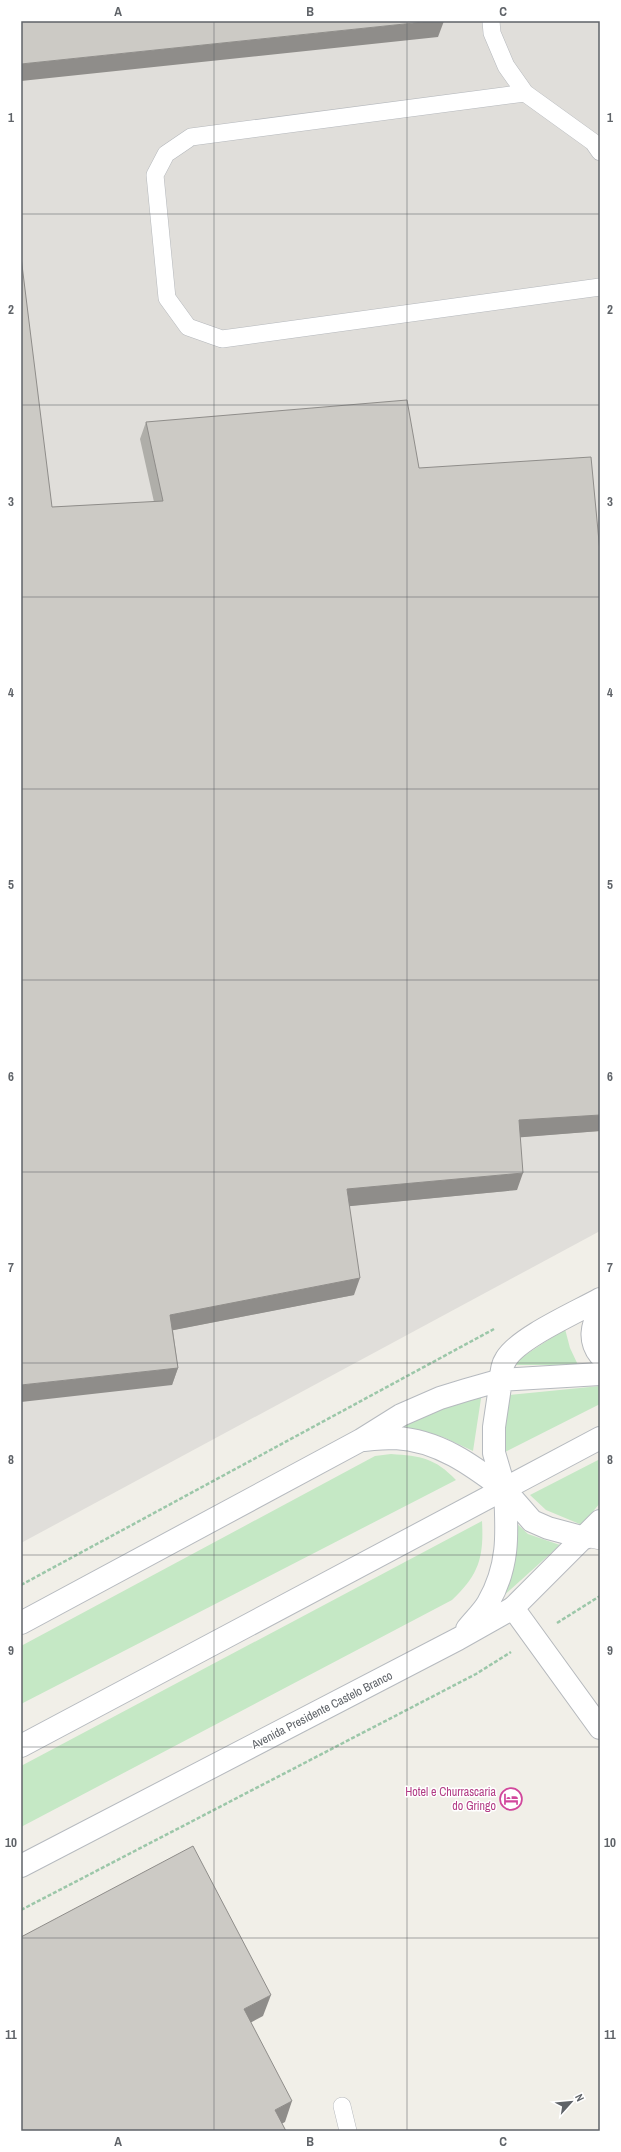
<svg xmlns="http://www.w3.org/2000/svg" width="621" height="2152" font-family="'Archivo Narrow',sans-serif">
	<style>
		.industrial { fill: #e0deda }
		.green { fill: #c5e8c5 }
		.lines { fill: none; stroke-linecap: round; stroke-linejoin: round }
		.service-casing { stroke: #b5b8bc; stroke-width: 18 }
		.minor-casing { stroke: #b5b8bc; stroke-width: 24 }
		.secondary-casing { stroke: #b6babf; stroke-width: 24 }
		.path { stroke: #9cc7a9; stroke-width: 2.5; stroke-dasharray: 4 2; stroke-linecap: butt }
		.service { stroke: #fff; stroke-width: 17 }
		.minor { stroke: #fff; stroke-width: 22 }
		.secondary { stroke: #fff; stroke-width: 22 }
		.wall { fill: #afaea9 }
		.shaded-wall { fill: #8f8d8a }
		.building { fill: #cccac5; stroke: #8f8d8a }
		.grid { fill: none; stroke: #5f6368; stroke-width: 1; stroke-opacity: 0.55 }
		.labels { text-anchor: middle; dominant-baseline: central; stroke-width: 3; stroke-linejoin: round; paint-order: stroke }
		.street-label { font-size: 12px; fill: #5f6368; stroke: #fff }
		.hotel-label { font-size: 12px; fill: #b23c85; stroke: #fff; text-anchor: end }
		.neatline { fill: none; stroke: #5f6368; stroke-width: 1.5 }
		.grid-label { font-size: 13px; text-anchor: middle; font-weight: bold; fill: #5f6368 }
	</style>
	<rect width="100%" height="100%" fill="#f1efe8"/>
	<path class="industrial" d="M21,21H600V1231L21,1543Z"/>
	<path class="green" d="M565,1329L570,1348L578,1365H510Z
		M600,1386V1404L505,1452L504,1429L509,1395Z
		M482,1392L473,1451L443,1437L399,1426Z
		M391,1454C421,1456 435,1458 456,1480L21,1704V1646L375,1456Z
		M600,1459V1503L582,1525L546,1510L530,1495Z
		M482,1521C484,1557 479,1575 452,1600L21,1827V1766Z
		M515,1522L528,1534L560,1545L501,1598Z"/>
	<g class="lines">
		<g class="service-casing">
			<path id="service" d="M491,21L492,33L506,66L525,93L593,142L600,152
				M525,93L191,137L166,154L155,175L167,298L188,327L222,339L600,287
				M585,1538L600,1541
				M342,2106L348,2131"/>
		</g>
		<g class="minor-casing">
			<path id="minor" d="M600,1312C591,1326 589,1341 600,1355
				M501,1380C501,1373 502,1365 506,1359C518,1338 577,1312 600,1299
				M513,1608L600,1728"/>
		</g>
		<g class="secondary-casing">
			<path id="secondary" d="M501,1380L494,1427V1453L505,1490L532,1521L548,1528L585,1538
				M364,1440C374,1439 384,1438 395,1438C438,1440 472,1465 505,1490C507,1531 510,1565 488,1603C483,1612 474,1620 467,1629
				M21,1623L361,1440L401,1415L440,1398L466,1390L501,1380L600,1374
				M21,1746L600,1438
				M21,1866L458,1639L513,1608L600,1521"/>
		</g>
		<path class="path" d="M21,1585L494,1329
			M557,1623L600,1596
			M21,1910L476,1674L511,1652"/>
		<use href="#service" class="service"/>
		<use href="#minor" class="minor"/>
		<use href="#secondary" class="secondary"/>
	</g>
	<path class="wall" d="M146,422L419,468L600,552V1131L520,1137L517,1190L349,1206L354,1295L173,1330L178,1368L172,1385L52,507L154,502L140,439Z"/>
	<path class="shaded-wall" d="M433,21H444L438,37L21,81V64Z
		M600,1115V1131L512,1138L519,1120Z
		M523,1173L517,1190L341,1207L347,1189Z
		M360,1278L354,1295L164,1332L170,1315Z
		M178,1368L172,1385L21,1402V1385Z
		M271,1995L263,2016L237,2030L244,2009Z
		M292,2101L285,2122L268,2131L275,2110Z"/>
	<path class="building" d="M21,21H433L21,64Z
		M21,257L52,507L163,501L146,422L407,400L419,468L591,457L600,552V1115L519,1120L523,1173L347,1189L360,1278L170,1315L178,1368L21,1385Z
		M193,1846L271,1995L244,2009L292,2101L275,2110L286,2131H21V1937Z"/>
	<path class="grid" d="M214,21V2131M407,21V2131M21,214H600M21,405H600M21,597H600M21,789H600M21,980H600M21,1172H600M21,1363H600M21,1555H600M21,1747H600M21,1938H600"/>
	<defs>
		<g id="hotel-ring" transform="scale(1.15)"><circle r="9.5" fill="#fff" stroke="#d1479c" stroke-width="1.5"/><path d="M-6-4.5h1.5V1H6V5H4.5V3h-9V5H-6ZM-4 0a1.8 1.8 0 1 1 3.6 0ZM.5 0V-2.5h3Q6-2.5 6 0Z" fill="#d1479c"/></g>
	</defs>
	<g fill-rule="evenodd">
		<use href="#hotel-ring" x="511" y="1799"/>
	</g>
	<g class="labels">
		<g class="street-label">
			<text transform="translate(322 1710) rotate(-27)">Avenida Presidente Castelo Branco</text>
		</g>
		<g class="hotel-label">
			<text x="496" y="1792">Hotel e Churrascaria<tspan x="496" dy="14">do Gringo</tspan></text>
		</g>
	</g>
	<rect width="621" height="2152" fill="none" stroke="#ffffff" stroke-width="44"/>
	<g transform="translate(571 2102) rotate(63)" stroke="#ffffff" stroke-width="3" paint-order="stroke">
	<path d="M0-3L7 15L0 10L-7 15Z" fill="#5f6368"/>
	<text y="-6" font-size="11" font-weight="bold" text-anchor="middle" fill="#5f6368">N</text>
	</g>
	<rect x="22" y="22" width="577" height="2108" class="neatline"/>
	<g class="grid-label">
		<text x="118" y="16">A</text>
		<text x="310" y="16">B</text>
		<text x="503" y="16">C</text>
		<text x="11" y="122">1</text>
		<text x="610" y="122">1</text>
		<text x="11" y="314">2</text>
		<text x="610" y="314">2</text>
		<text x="11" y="506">3</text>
		<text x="610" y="506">3</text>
		<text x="11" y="697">4</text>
		<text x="610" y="697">4</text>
		<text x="11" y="889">5</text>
		<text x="610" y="889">5</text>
		<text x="11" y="1081">6</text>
		<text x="610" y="1081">6</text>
		<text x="11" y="1272">7</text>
		<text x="610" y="1272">7</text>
		<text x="11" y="1464">8</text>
		<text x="610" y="1464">8</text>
		<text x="11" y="1655">9</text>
		<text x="610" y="1655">9</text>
		<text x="11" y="1847">10</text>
		<text x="610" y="1847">10</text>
		<text x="11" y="2039">11</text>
		<text x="610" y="2039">11</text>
		<text x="118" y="2146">A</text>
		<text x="310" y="2146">B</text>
		<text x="503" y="2146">C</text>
	</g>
</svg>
